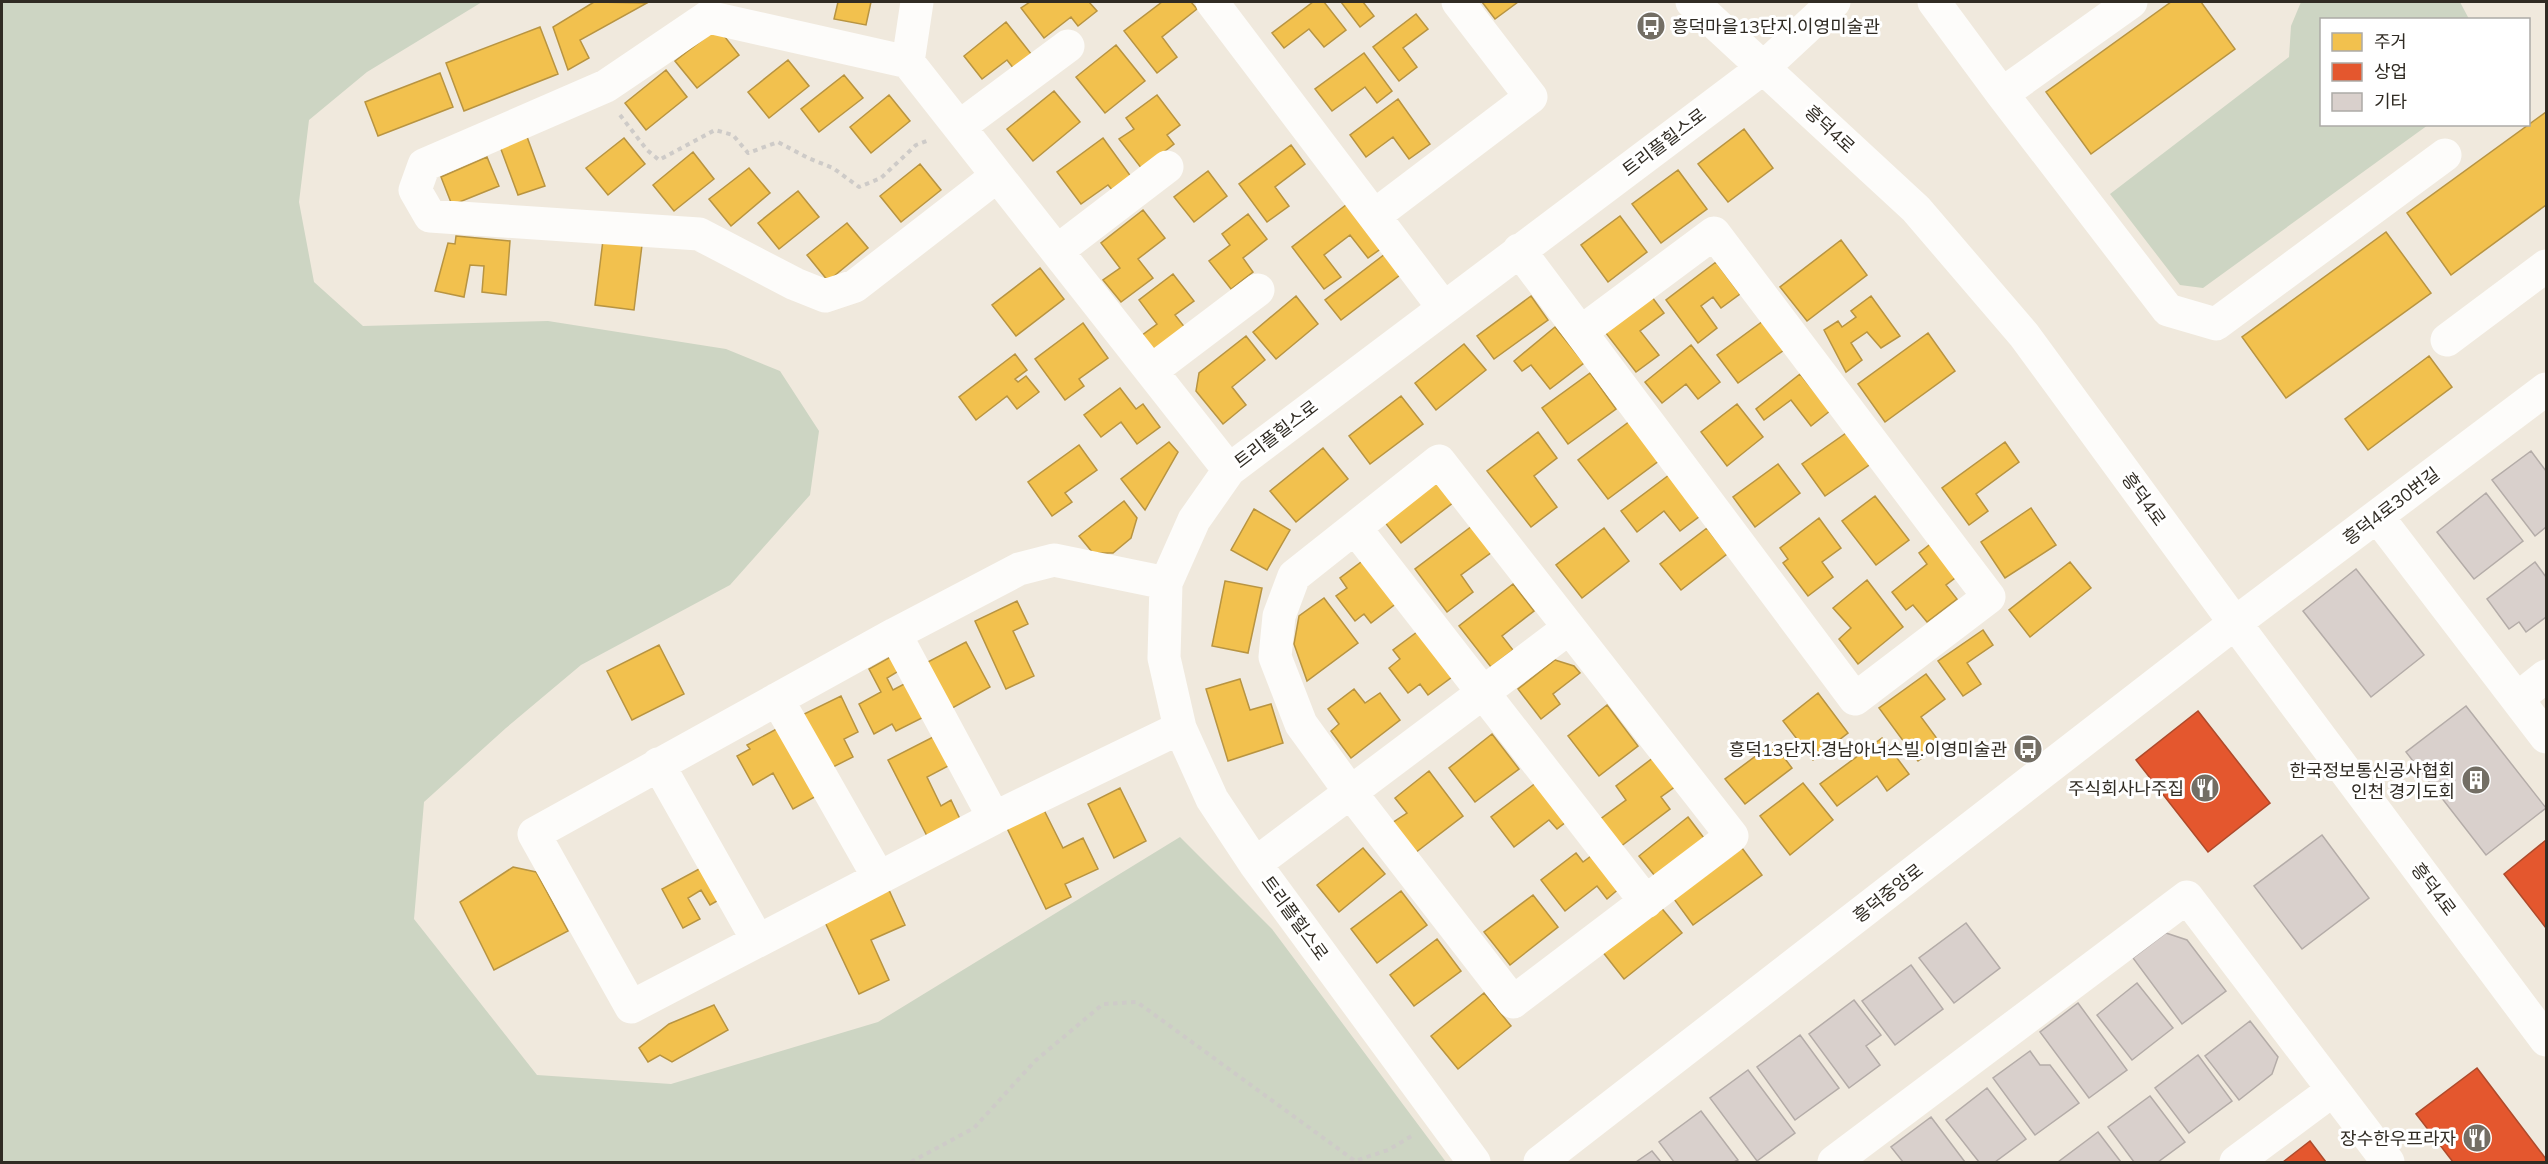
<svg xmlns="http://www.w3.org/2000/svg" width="2548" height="1164" font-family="Mulish,'Noto Sans KR',sans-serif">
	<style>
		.green { fill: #cdd5c3 }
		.homes { fill: #f2c14e; stroke: #b89441; stroke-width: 1.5 }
		.shops { fill: #e4572e; stroke: #ae4a2b; stroke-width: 1.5 }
		.building { fill: #d9d0cc; stroke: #b4aca8; stroke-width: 1.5 }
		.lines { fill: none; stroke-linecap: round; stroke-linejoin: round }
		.path { stroke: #cecbc8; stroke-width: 4; stroke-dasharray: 4.5 4.5; stroke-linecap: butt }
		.minor { stroke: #fdfcfa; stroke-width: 33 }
		.labels { text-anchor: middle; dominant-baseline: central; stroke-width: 6; stroke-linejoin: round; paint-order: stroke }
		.poi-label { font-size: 18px; fill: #302b23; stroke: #fff; text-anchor: end }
		.street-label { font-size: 18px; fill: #302b23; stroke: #fff }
	</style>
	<rect width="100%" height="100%" fill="#f0e9dd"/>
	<path class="green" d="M2,2H482L367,72L309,120L299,202L314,282L363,326L548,321L726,349L780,371L819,431L810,495L730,585L581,665L506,728L424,802L414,919L537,1075L671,1084L878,1022L1180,837L1272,929L1446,1162H2Z
		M2301,2H2460L2469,19L2322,20V124L2428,125L2203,288L2180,285L2110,194L2289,57L2291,26Z"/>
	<path class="homes" d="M594,2L647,3L580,40L589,58L568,70L553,27Z
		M838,2H871L866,25L834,19Z
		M1030,2H1089L1097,11L1078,26L1071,17L1044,38L1021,8Z
		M1162,2H1191L1197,9L1162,37L1177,57L1157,73L1124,31Z
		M1313,2H1324L1346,30L1324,47L1309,29L1284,48L1272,33Z
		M1341,2H1363L1374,16L1360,27Z
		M1482,2H1518L1495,19Z
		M2171,2H2201L2235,49L2091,154L2046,92Z
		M1416,14L1428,29L1403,48L1417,67L1399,81L1373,47Z
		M1006,22L1032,55L1014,69L1007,60L982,79L964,56Z
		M540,27L558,74L464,111L446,63Z
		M718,28L739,55L697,88L675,61Z
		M1116,45L1145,81L1105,113L1076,77Z
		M1364,53L1392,91L1377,103L1365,87L1332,111L1315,89Z
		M788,60L809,86L769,118L748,92Z
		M666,70L687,97L646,130L625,103Z
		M440,73L453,107L378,136L365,102Z
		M844,75L863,98L819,132L801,109Z
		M1054,91L1080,122L1033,161L1007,129Z
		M889,95L910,121L871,153L850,127Z
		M1157,95L1180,125L1167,135L1174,144L1142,169L1119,139L1134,129L1126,118Z
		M1398,99L1430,144L1409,159L1393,137L1366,157L1350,135Z
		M2546,112V205L2451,275L2407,213Z
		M1744,129L1773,168L1728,202L1698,164Z
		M526,134L545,186L518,195L499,144Z
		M624,138L645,164L608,195L586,168Z
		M1103,138L1132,178L1114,192L1108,185L1081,204L1057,172Z
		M1291,145L1305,164L1275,187L1289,206L1267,222L1239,184Z
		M693,152L714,179L674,211L653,185Z
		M487,157L499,186L452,205L441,177Z
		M920,164L941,190L901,222L880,196Z
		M749,168L770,193L731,226L709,199Z
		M1678,170L1707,209L1661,243L1632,204Z
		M1208,171L1227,196L1194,222L1174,197Z
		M798,191L819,217L779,249L758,223Z
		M1351,201L1386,245L1368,258L1350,235L1324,255L1341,277L1324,289L1292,247Z
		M1143,210L1165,238L1138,259L1153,278L1121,302L1103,280L1120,268L1101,243Z
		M1248,214L1267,239L1243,258L1253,272L1231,289L1209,261L1230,245L1222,234Z
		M1620,216L1647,252L1608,282L1581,245Z
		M847,223L868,248L828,281L807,255Z
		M2386,232L2431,293L2286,398L2242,337Z
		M456,236L510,241L506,295L482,292L484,266L470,265L464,297L435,291L448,243L455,244Z
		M603,240L642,245L634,310L595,305Z
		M1841,240L1867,275L1807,321L1780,287Z
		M1385,254L1400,275L1341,320L1325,300Z
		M1716,262L1740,294L1721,308L1713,297L1701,306L1717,328L1698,343L1666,300Z
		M1040,268L1064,299L1016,336L992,305Z
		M1173,274L1194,301L1175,315L1190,334L1158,358L1141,336L1157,324L1139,300Z
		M1649,293L1664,313L1640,331L1659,355L1636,372L1602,328Z
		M1296,296L1318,324L1276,359L1253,332Z
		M1531,296L1548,320L1494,359L1477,336Z
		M1871,296L1900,336L1881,348L1867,332L1851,343L1862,360L1846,372L1824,330L1838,321L1842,327L1856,317L1851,311Z
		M1763,321L1784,350L1738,383L1717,355Z
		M1083,323L1108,358L1079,379L1084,386L1065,400L1035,359Z
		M1555,327L1584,363L1550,389L1531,365L1522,371L1514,361Z
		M1928,333L1955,371L1885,422L1858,384Z
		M1246,336L1265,360L1232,387L1246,405L1223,424L1196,391L1199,373Z
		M1464,344L1486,370L1436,410L1415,383Z
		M1691,345L1720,382L1698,399L1686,384L1662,403L1645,382Z
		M1015,354L1027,370L1015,379L1018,382L1026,376L1039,392L1017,409L1007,396L976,420L959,397Z
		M2429,356L2452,387L2368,450L2345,419Z
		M1590,373L1616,409L1568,444L1542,408Z
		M1800,374L1830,411L1811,426L1791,400L1764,420L1756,409Z
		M1120,388L1136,409L1143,404L1160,427L1137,444L1121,422L1101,437L1084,415Z
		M1401,396L1423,424L1370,464L1349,436Z
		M1737,404L1763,437L1727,466L1701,432Z
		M1630,421L1660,460L1608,499L1578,460Z
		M1849,431L1872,463L1825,496L1802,464Z
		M1538,432L1557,458L1534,476L1557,507L1531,527L1487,471Z
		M1169,442L1178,452L1145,510L1121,479Z
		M2005,442L2019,462L1976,494L1988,511L1969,525L1942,488Z
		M1079,445L1097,470L1065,493L1072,502L1052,516L1028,482Z
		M1323,448L1348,479L1296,522L1270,491Z
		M1778,464L1800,493L1755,527L1733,497Z
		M1669,475L1700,516L1680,531L1664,511L1637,532L1621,511Z
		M1434,476L1454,502L1401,543L1380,516Z
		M1875,496L1909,540L1876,565L1842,521Z
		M1124,501L1137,518L1131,538L1113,553H1093L1079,536Z
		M2031,508L2056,545L2005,578L1981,542Z
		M1254,509L1290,530L1267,570L1231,550Z
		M1819,518L1841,548L1822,562L1833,577L1808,596L1783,563L1788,559L1780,548Z
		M1472,526L1492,552L1461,575L1473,592L1447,612L1415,569Z
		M1604,528L1629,561L1582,598L1556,565Z
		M1707,528L1727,554L1681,590L1660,564Z
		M1933,542L1959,575L1946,585L1957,599L1927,622L1913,605L1906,610L1892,592L1927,564L1919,553Z
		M1365,559L1398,602L1371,623L1364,614L1355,621L1336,596L1347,588L1340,578Z
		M2070,562L2091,588L2030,637L2009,610Z
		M1867,580L1903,627L1858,664L1839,639L1851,628L1833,608Z
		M1225,581L1262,588L1248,653L1212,646Z
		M1513,584L1534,611L1502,636L1513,650L1491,667L1459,626Z
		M1324,598L1358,643L1307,681L1294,644L1299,616Z
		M1017,601L1028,624L1013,631L1034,676L1006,689L975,621Z
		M1983,630L1993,645L1967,663L1981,684L1963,696L1938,661Z
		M1417,632L1452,677L1428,695L1420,684L1408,693L1389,668L1400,659L1393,650Z
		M966,642L990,687L947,711L922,665Z
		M659,645L684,694L632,720L607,671Z
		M894,655L902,669L887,678L893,690L908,682L926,716L896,731L892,724L874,734L859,704L881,692L869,669Z
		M1555,660L1574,666L1580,673L1553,694L1560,704L1541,719L1518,689Z
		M1926,674L1945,699L1921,717L1941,744L1918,761L1879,708Z
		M1240,679L1250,710L1271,704L1283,743L1228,761L1206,689Z
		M1354,689L1365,703L1380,693L1400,720L1351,758L1331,731L1339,724L1328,709Z
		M1818,693L1848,733L1813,760L1783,721Z
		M841,696L858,732L844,739L853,757L825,771L798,717Z
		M1607,705L1638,746L1599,776L1568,736Z
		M782,726L820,794L793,809L773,773L753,785L737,756L750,749L747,745Z
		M1492,734L1519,769L1475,802L1449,768Z
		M937,735L952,764L927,777L941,806L951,800L960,819L927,836L888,760Z
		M1882,738L1909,774L1887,791L1877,776L1837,806L1820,784Z
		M1773,743L1792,768L1745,804L1725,779Z
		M1654,757L1676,786L1661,797L1670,809L1620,847L1599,820L1626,800L1616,786Z
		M1429,771L1463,816L1415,853L1392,823L1407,813L1395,798Z
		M1541,779L1571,818L1557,829L1549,820L1514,847L1491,817Z
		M1803,783L1833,820L1790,855L1760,816Z
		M1120,788L1146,841L1114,858L1088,804Z
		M1042,806L1063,848L1083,838L1098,869L1065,884L1071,897L1046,909L1005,824Z
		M1688,817L1707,842L1659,881L1639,856Z
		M1363,848L1385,874L1339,912L1317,885Z
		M1742,848L1762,875L1693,925L1674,899Z
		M1576,853L1583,862L1595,853L1621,887L1607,899L1597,886L1565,911L1541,880Z
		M513,867L536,872L568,931L494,970L460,902Z
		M701,868L724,897L710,905L701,890L688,898L700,919L683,928L662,889Z
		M889,890L905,925L871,940L889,980L859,994L824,920Z
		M1401,891L1427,925L1377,963L1351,929Z
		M1533,895L1558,927L1510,965L1484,932Z
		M1659,905L1682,933L1624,979L1602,951Z
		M1437,939L1461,971L1414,1006L1390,975Z
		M1484,993L1511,1026L1458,1069L1431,1036Z
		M714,1005L728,1030L672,1062L660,1055L648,1062L639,1048L669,1024Z"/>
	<path class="shops" d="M2198,711L2270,803L2208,852L2136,760Z
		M2546,840V928L2504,874Z
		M2477,1068L2546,1159V1162H2453L2416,1114Z
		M2310,1141L2326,1162H2283Z"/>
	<path class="building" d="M2531,451L2546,471V527L2535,536L2492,480Z
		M2486,493L2523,541L2474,579L2437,532Z
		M2535,562L2546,577V617L2526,632L2519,622L2509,629L2487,599Z
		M2356,569L2424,655L2371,697L2303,611Z
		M2466,706L2546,808L2486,855L2406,752Z
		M2322,835L2369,898L2302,949L2254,886Z
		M1966,923L2000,968L1954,1003L1919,958Z
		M2166,933L2187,940L2226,991L2182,1024L2133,958Z
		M1911,965L1943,1009L1895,1045L1862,1001Z
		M2137,983L2173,1028L2132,1060L2097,1015Z
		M1854,1000L1881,1035L1866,1046L1880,1065L1849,1088L1809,1034Z
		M2078,1003L2127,1070L2089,1098L2040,1032Z
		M2250,1021L2278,1057L2272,1074L2239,1100L2205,1056Z
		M1800,1035L1839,1088L1795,1120L1757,1067Z
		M2030,1051L2040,1065H2050L2079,1103L2035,1135L1993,1078Z
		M2198,1055L2232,1101L2189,1133L2155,1088Z
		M1748,1070L1795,1133L1757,1161L1710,1098Z
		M1987,1088L2026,1139L1995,1162H1979L1946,1120Z
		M2150,1096L2185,1142L2158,1162H2134L2108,1127Z
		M1701,1111L1738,1160L1734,1162H1674L1659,1142Z
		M1931,1117L1965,1162H1903L1891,1147Z
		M2098,1132L2121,1162H2058Z
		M1652,1151L1661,1162H1636Z"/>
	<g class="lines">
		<path class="path" d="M620,115L647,150L659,160L715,130L733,135L748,153L778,142L808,158L833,168L859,187L881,178L916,145L929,140
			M911,1162L974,1128L1035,1061L1103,1004L1137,1002L1355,1161L1388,1150L1415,1134"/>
		<path class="minor" d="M1212,2L1443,307
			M1692,2L1916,209L2024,335L2235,623L2546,1040
			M1934,2L2002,94L2168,310L2216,324L2445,155
			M908,62L917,2
			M2002,94L2131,2
			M959,127L1068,46
			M997,176L855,286L825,296L795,284L699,234L430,216L415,190L424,165L606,86L708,17L908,62L1229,470
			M1374,216L1531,97L1458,2
			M1519,250L1855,699L1989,597L1714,233L1581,332
			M1057,251L1167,167
			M2447,340L2546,266
			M1151,371L1258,290
			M1439,461L1732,836L1513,1002L1351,793L1301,724L1275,657L1279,616L1294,576Z
			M2377,516L2546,737
			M1355,528L1646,902
			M1166,583L1054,560L1019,569L895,634L534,834L631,1007L994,818L1180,728
			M895,634L994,818
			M777,699L879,878
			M2517,699L2546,676
			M658,764L758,941
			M1255,864L1569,628
			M1474,1162L1255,864L1212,799L1180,728L1164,658L1166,583L1194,520L1229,470L1763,68L1834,2
			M1540,1162L2235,623L2546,389
			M1834,1162L2187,897L2388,1162
			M2236,1162L2333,1090"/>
	</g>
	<defs>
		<g id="bus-disc" transform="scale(1.5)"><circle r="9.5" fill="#736e64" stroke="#fff"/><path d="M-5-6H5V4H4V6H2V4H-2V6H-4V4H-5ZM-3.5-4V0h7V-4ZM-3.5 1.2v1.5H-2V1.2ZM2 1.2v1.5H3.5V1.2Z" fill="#fff"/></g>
		<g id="building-disc" transform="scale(1.5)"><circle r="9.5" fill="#736e64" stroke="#fff"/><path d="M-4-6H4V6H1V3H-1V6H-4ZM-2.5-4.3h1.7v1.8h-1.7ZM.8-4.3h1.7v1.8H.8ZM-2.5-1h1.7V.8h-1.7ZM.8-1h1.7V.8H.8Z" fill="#fff"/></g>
		<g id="restaurant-disc" transform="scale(1.5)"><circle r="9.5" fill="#736e64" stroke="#fff"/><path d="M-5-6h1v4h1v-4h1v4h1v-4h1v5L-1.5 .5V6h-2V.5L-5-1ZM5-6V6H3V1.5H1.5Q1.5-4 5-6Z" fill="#fff"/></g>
	</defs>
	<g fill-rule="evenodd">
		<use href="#bus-disc" x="1651" y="26"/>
		<use href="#bus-disc" x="2028" y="749"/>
		<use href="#building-disc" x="2476" y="780"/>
		<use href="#restaurant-disc" x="2205" y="788"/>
		<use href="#restaurant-disc" x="2477" y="1138"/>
	</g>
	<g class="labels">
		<g class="poi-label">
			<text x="1672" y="26" text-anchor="start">흥덕마을13단지.이영미술관</text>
			<text x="2007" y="749">흥덕13단지.경남아너스빌.이영미술관</text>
			<text x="2455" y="770">한국정보통신공사협회<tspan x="2455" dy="21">인천 경기도회</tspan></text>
			<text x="2184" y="788">주식회사나주집</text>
			<text x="2456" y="1138">장수한우프라자</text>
		</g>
		<g class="street-label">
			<text transform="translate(1830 129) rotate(43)">흥덕4로</text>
			<text transform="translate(1664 142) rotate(-37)">트리플힐스로</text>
			<text transform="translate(1276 434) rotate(-37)">트리플힐스로</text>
			<text transform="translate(2144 499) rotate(54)">흥덕4로</text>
			<text transform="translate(2391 506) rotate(-37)">흥덕4로30번길</text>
			<text transform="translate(2434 889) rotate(53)">흥덕4로</text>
			<text transform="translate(1888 893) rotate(-38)">흥덕중앙로</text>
			<text transform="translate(1295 918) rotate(54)">트리플힐스로</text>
		</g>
	</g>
	<rect width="2548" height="1164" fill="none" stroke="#302b23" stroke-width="6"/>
	<rect x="2320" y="18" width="210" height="108" fill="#ffffff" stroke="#acaaa7" stroke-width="1.5"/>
	<rect x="2332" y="33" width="30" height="18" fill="#f2c14e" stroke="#acaaa7" stroke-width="1.5"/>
	<text x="2374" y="48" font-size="18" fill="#302b23">주거</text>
	<rect x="2332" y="63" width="30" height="18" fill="#e4572e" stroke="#acaaa7" stroke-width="1.5"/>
	<text x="2374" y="78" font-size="18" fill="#302b23">상업</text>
	<rect x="2332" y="93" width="30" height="18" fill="#d9d0cc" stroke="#acaaa7" stroke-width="1.5"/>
	<text x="2374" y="108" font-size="18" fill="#302b23">기타</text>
</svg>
